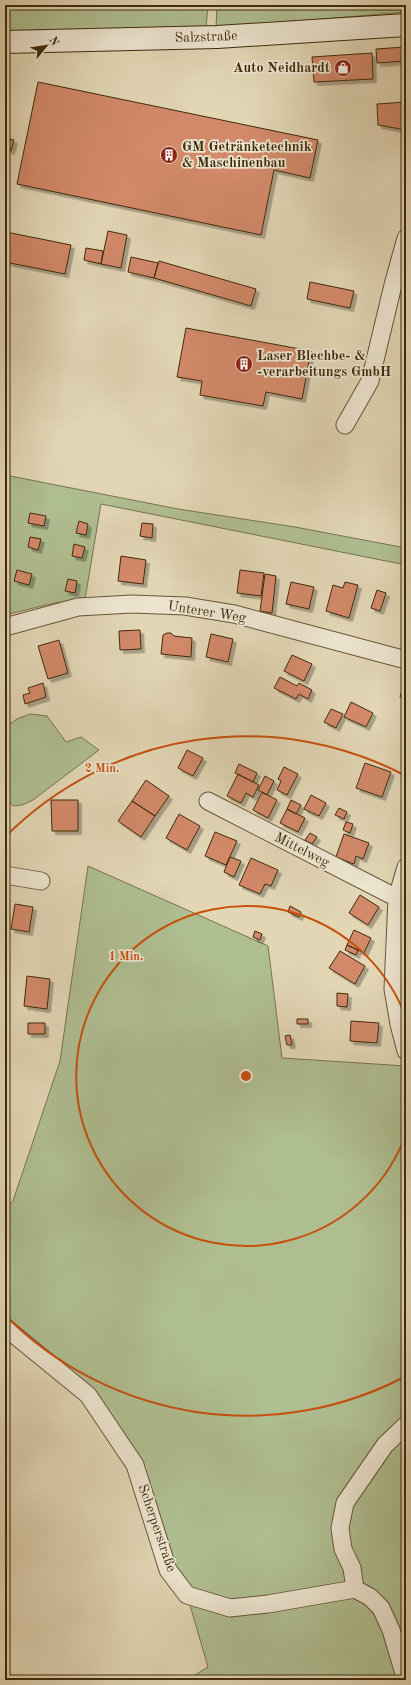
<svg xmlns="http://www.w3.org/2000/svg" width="411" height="1685" font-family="'Old Standard TT',serif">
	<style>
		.green { fill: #afbe91; stroke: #77744e }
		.building { fill: #d28969; stroke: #3f2a0b; filter: url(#shadow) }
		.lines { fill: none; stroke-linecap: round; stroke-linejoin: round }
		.minor-casing { stroke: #685536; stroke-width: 19 }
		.secondary-casing { stroke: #3f2a0b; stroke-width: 24 }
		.minor { stroke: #ece4cf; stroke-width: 17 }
		.secondary { stroke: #ece4cf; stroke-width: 22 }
		.ring { fill: none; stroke: #c6500c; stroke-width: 2 }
		.labels { text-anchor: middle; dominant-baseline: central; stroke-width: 3.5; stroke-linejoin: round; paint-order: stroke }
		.street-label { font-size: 14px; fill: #3f2a0b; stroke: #ece4cf }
		.poi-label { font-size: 14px; font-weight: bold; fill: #3f2a0b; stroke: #ece4cf; text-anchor: start }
		.centre { fill: #c6500c; stroke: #ece4cf; stroke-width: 2 }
		.ring-label { font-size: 12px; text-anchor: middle; font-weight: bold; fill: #c6500c; stroke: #ece4cf; stroke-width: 3.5; stroke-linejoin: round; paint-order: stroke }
	</style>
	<defs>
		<filter id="shadow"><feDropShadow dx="3.5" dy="3.5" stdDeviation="0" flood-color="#0004"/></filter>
	</defs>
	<rect width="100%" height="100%" fill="#e2d6b5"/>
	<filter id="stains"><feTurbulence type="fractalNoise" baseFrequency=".005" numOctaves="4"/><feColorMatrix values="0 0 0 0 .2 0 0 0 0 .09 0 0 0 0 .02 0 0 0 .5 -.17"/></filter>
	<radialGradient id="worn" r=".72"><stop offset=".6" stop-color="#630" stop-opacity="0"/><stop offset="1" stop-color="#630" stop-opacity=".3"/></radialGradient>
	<path class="green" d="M5,5H208L206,27L5,31Z
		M217,5H226V10L227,5H406V12L216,28Z
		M5,475L178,509L295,527L406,548V565L101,504L85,599L54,603L5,615Z
		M30,714L47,716L66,742L81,737L99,750L33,800L22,805L13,806L5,797V727L17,719Z
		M88,866L268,946L282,1058L406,1066V1680H187L208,1667L187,1595L135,1465L88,1395L5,1327V1209L13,1201L60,1061Z"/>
	<path class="building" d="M405,47L406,61L377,63L376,49Z
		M372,53L373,79L314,82L312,57Z
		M38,82L318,140L310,178L274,170L261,235L17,184Z
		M406,102V130L378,125L377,104Z
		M5,138L14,140L11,151L5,149Z
		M108,231L127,235L121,268L101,264Z
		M6,232L71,245L65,274L5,262Z
		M86,248L103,251L101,264L84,260Z
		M131,257L158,263L154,278L128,272Z
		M159,261L256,289L251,306L154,278Z
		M310,282L354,291L350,308L307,299Z
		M186,328L311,351L302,399L266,392L263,406L200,395L202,381L177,377Z
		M30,513L46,516L44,526L28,523Z
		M79,521L88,524L86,535L76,533Z
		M142,523L153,524L152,538L140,536Z
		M30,537L41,539L38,550L28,547Z
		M74,544L85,547L82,558L72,556Z
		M121,556L146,560L143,584L118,581Z
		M17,570L32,574L29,585L14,581Z
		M240,570L264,573L261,596L237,593Z
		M265,574L276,576L272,613L260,611Z
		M68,579L77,581L75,593L65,591Z
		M291,582L314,587L309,609L286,604Z
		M345,582L358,585L349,618L326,611L333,585L343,588Z
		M377,590L386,593L380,611L371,608Z
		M140,630L141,649L120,650L119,631Z
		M167,633H171L174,636L192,638L191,657L161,654L163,635Z
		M211,634L233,639L228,662L206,657Z
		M59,640L68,673L48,679L38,646Z
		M292,655L312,664L304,681L284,671Z
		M280,677L297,686L299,683L312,690L308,699L299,694L296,699L274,688Z
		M406,677V698L400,697Z
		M43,683L46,697L25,704L23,695L30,693L28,688Z
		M351,702L373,713L366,727L344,717Z
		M331,709L343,714L336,728L324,722Z
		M187,750L203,758L193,776L178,768Z
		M365,763L391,772L382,797L356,788Z
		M239,764L257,773L253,782L235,773Z
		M284,767L298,774L287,795L277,790L281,781L278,779Z
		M238,774L259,785L253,797L246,793L241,803L227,796Z
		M265,776L274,781L267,795L258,790Z
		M146,780L169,796L155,816L132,801Z
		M262,792L277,800L268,818L253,810Z
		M311,795L326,803L319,816L304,809Z
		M51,800H78V831H52Z
		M291,800L301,805L296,814L287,809Z
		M132,801L155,816L141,837L118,821Z
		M339,808L347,812L344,819L335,815Z
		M287,809L305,818L298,832L280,823Z
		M179,814L200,826L187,850L166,838Z
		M346,822L353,824L350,833L343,830Z
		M215,832L237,841L226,865L205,856Z
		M310,833L317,837L312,844L305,840Z
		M344,834L369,843L363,859L356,856L354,864L336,857Z
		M230,857L241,861L234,877L224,872Z
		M251,858L278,870L271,886L265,884L260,894L239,885Z
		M360,895L379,907L368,925L349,913Z
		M15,904L33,907L29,932L11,929Z
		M290,906L301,912L299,917L288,912Z
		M354,930L371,938L364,953L347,945Z
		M255,931L262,934L260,940L253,937Z
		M347,945L358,950L356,955L345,950Z
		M340,951L365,966L355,984L329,968Z
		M27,976L50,979L47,1009L24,1006Z
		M337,993L348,994L347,1007L337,1006Z
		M297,1019H308V1024H297Z
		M351,1021L379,1023L377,1043L350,1041Z
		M28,1023H45V1034H28Z
		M290,1035L292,1045H287L285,1036Z"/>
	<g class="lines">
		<g class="minor-casing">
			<path id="minor" d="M345,425L370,381L393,285L406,238
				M5,627L78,607L132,604L185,606L234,614L406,660
				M208,801L397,898
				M406,867L397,898L393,989L399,1024L406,1051
				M5,875L41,881
				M5,1327L88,1395L135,1465L168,1570L187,1595L230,1608L268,1604L355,1589L370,1597L381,1608L391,1630L406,1680
				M355,1589L352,1568L343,1549L340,1528L345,1503L385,1445L406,1425"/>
		</g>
		<g class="secondary-casing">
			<path id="secondary" d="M5,42L217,37L406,25"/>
		</g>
		<use href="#minor" class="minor"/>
		<use href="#secondary" class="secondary"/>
	</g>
	<g class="ring">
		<path d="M406 1134A170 170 0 1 1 406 1018"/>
		<path d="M406 1376A340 340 0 0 1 6 1316M6 836A340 340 0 0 1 406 776"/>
	</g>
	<defs>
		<g id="shop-disc" transform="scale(0.9)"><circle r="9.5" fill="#8f2418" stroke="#ece4cf"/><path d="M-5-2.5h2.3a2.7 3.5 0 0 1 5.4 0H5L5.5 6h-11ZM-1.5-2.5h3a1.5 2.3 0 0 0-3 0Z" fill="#fff"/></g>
		<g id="building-disc" transform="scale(0.9)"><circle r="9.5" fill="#8f2418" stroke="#ece4cf"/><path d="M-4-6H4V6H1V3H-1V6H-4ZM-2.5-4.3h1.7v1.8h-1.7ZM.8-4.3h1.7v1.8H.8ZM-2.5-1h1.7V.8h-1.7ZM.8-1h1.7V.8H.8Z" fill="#fff"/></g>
	</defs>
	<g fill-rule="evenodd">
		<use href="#shop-disc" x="343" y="68"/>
		<use href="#building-disc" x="169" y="155"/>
		<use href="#building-disc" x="244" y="364"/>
	</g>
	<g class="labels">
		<g class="street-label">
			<text transform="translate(206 37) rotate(-2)">Salzstraße</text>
			<text transform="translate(207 612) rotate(9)">Unterer Weg</text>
			<text transform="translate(302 850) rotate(27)">Mittelweg</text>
			<text transform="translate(157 1528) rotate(71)">Scherperstraße</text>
		</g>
		<g class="poi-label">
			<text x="330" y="68" text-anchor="end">Auto Neidhardt</text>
			<text x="182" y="147">GM Getränketechnik<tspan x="182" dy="16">&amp; Maschinenbau</tspan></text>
			<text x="257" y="356">Laser Blechbe- &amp;<tspan x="257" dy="16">-verarbeitungs GmbH</tspan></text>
		</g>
	</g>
	<circle cx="246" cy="1076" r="6" class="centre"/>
	<g class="ring-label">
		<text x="102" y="772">2 Min.</text>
		<text x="126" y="960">1 Min.</text>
	</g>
	<rect width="411" height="1685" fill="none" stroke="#e2d6b5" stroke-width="20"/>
	<rect x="6" y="6" width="399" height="1673" fill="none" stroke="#3f2a0b" stroke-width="2"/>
	<rect x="10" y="10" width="391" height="1665" fill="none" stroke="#3f2a0b"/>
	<g transform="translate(46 46) rotate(60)" stroke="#ece4cf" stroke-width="3" paint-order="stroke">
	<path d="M0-3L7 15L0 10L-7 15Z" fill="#3f2a0b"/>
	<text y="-6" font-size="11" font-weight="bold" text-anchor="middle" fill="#3f2a0b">N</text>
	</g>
	<rect width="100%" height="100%" filter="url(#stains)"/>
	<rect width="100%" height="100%" fill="url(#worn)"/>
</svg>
